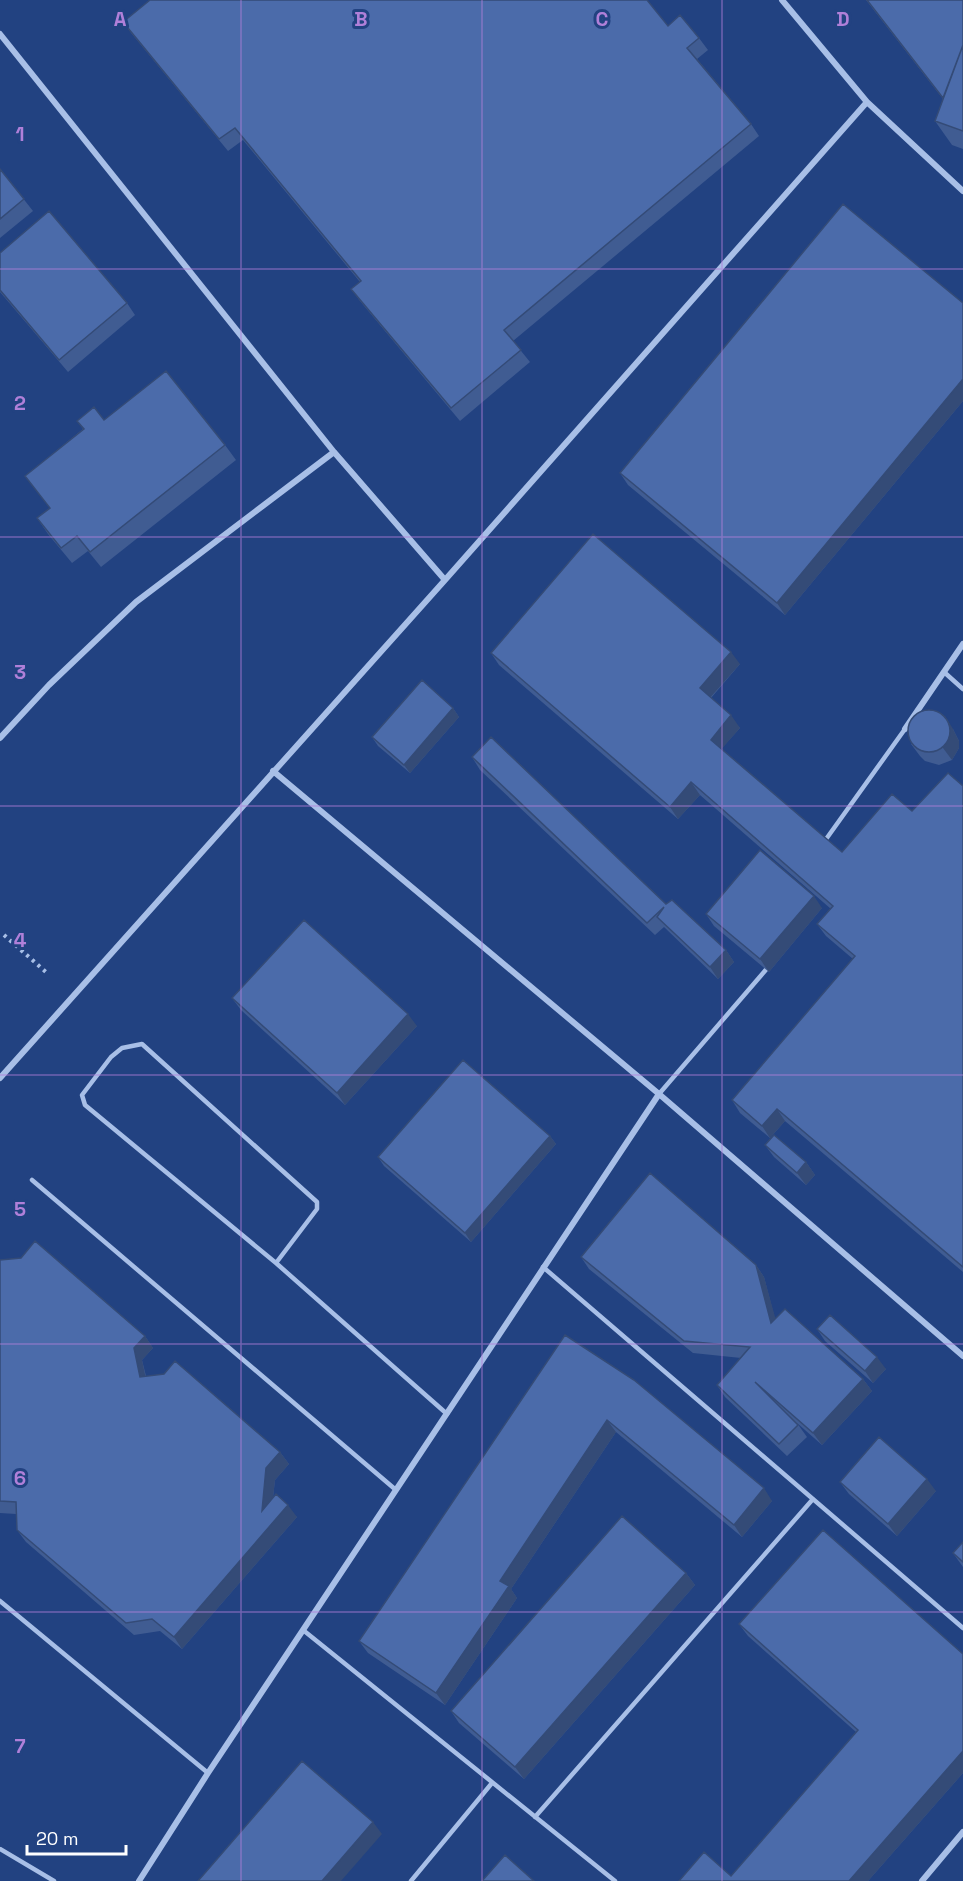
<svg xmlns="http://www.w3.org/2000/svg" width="963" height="1881" font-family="'Space Grotesk',sans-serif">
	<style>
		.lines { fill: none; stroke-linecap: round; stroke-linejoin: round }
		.path { stroke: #a8bfe7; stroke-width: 4; stroke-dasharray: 3 4.5; stroke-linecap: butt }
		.service { stroke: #a8bfe7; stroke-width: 4.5 }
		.minor { stroke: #a8bfe7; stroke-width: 6 }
		.wall { fill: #405c92 }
		.shaded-wall { fill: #344b77 }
		.building { fill: #4b6baa; stroke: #344b77; stroke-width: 1.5 }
		.grid { fill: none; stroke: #b080d9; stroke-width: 1.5; stroke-opacity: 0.55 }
		.grid-label { font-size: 20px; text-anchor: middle; font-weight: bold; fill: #b080d9; stroke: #224281; stroke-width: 6; stroke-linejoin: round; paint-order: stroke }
	</style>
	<rect width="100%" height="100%" fill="#224281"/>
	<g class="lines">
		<path class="path" d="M4,935L47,973"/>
		<path class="service" d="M944,672L963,689
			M824,842L905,729
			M659,1094L770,965
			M32,1180L396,1490
			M276,1263L85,1105L82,1095L111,1057L122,1048L142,1044L317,1202V1209L276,1263L447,1414
			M543,1267L963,1628
			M0,1601L208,1773
			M303,1630L615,1881
			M535,1817L813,1499
			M0,1849L54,1881
			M411,1881L492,1783"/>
		<path class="minor" d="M782,0L867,102L963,191
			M0,34L334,452L445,580
			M905,729L963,644
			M0,738L49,685L136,602L334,452
			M273,771L659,1094L963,1356
			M0,1078L445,580L867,102
			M139,1881L208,1773L659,1094
			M922,1881L963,1832"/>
	</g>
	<path class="wall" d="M866,0H963V149L952,145L935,121L943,99Z
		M123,22L668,26L699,38L708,50L697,59L751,124L759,136L513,341L530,362L460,421L360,301L351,289L360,282L243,140L228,151L132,34Z
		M0,169L33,211L0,238Z
		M0,253L127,303L135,315L68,372L0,292Z
		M963,303V401L785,615L628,485L620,473Z
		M104,420L225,445L236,460L101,567L88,551L72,563L48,534L37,518L50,508L25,476L83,429L77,421Z
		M491,653L740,664L711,698L740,728L721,749L842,852L912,811L963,786V1272L785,1121L770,1138L740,1113L732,1100L853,959L826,936L817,924L831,909L700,795L678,819L499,665Z
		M453,708L459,717L410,773L378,746L372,737Z
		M953,729L959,741V748L952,760L939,765L925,761L920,756L911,744Z
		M472,757L666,904L726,950L734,962L718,979L664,927L655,935L480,770Z
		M822,908L769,972L714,926L706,914Z
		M232,998L417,1026L345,1105L241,1010Z
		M550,1136L556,1144L471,1242L384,1166L378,1157Z
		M765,1145L806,1162L815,1175L806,1185L774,1157Z
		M581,1257L756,1265L764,1277L775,1319L863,1379L872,1391L822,1445L797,1423L807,1437L787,1456L725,1397L717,1385L741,1358L693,1353L589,1269Z
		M0,1260L145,1336L153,1348L142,1360L146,1376L280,1452L289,1464L275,1480L273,1498L297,1517L182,1649L160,1631L134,1635L26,1542L17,1530L16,1514L0,1513Z
		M817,1329L886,1369L873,1383L825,1341Z
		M565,1335L772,1501L742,1537L616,1432L511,1589L517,1598L445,1705L368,1653L359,1641Z
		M840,1482L936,1491L897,1536L849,1494Z
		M963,1542V1567L953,1553Z
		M686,1573L695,1585L524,1779L459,1723L451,1711Z
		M739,1624L963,1654V1773L868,1881L731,1876L856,1732L748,1636Z"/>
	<path class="shaded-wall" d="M963,379V401L785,615L777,603Z
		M731,652L740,664L708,700L700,688Z
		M453,708L459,717L410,773L404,765Z
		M731,715L740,728L719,752L711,740Z
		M945,716L953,729L959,741V748L952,760L943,748Z
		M691,782L700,795L678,819L670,807Z
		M814,896L822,908L769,972L760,959Z
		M726,950L734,962L718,979L710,967Z
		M408,1014L417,1026L345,1105L337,1093Z
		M777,1109L785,1121L770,1138L762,1126Z
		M550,1136L556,1144L471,1242L465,1233Z
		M806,1162L815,1175L806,1185L797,1173Z
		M756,1265L764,1277L780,1335L771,1323Z
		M145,1336L153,1348L142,1360L148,1389L140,1377L134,1348Z
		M877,1357L886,1369L873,1383L865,1371Z
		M863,1379L872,1391L822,1445L813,1433Z
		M607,1420L616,1432L511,1589L517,1598L445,1705L436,1693L500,1581Z
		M280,1452L289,1464L275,1480L270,1524L262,1511L266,1468Z
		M927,1479L936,1491L897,1536L888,1524Z
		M764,1488L772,1501L742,1537L734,1525Z
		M288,1505L297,1517L182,1649L174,1637Z
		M686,1573L695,1585L524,1779L515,1767Z
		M963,1751V1773L868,1881H849Z
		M373,1822L382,1834L341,1881H322Z"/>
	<path class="building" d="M150,0H647L668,26L680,15L699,38L687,48L751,124L504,330L521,350L451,408L351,289L361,281L235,128L219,139L123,22Z
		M867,0H963V45L943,98Z
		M963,45V131L935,121Z
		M0,169L24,199L0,219Z
		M843,204L963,303V379L777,603L620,473Z
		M49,211L127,303L59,360L0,290V253Z
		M166,371L225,445L90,552L77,536L61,548L37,518L50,508L25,476L84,429L77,421L94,407L104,420Z
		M593,534L731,652L700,688L731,715L711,740L842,852L892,794L912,811L948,773L963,786V1267L777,1109L762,1126L732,1100L855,956L817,924L833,906L691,782L670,807L491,653Z
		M422,680L453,708L404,765L372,737Z
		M908 731a21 21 0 1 1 42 0a21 21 0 1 1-42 0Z
		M491,737L666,904L672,900L726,950L710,967L657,917L664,907L647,923L472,757Z
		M760,850L814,896L760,959L706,914Z
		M304,920L408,1014L337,1093L232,998Z
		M463,1060L550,1136L465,1233L378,1157Z
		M774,1135L806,1162L797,1173L765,1145Z
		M650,1173L756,1265L771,1323L785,1309L863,1379L813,1433L755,1382L798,1425L779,1444L717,1385L750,1347L684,1341L581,1257Z
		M35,1241L145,1336L134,1348L140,1377L164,1374L175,1361L280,1452L266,1468L262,1511L276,1494L288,1505L174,1637L152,1619L126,1623L17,1530L16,1502L0,1501V1260L21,1258Z
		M830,1315L877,1357L865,1371L817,1329Z
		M565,1335L634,1380L764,1488L734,1525L607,1420L500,1581L509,1586L436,1693L359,1641Z
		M879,1437L927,1479L888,1524L840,1482Z
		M622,1516L686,1573L515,1767L451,1711Z
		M823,1530L963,1654V1751L849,1881H679L704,1852L731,1876L858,1730L739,1624Z
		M963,1542V1562L953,1553Z
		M302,1761L373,1822L322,1881H198Z
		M505,1855L534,1881H482Z"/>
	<path class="grid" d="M241,0V1881M482,0V1881M722,0V1881M0,269H963M0,537H963M0,806H963M0,1075H963M0,1344H963M0,1612H963"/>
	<g class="grid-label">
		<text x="120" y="26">A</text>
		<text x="361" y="26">B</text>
		<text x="602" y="26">C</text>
		<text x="843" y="26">D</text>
		<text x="20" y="141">1</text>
		<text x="20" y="410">2</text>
		<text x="20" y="679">3</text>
		<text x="20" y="947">4</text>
		<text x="20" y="1216">5</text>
		<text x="20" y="1485">6</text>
		<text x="20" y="1753">7</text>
	</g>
	<path d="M27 1845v9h99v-9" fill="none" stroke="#ffffff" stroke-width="3"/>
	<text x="36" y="1845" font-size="18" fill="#ffffff" stroke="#224281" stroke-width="4.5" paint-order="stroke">20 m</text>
</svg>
